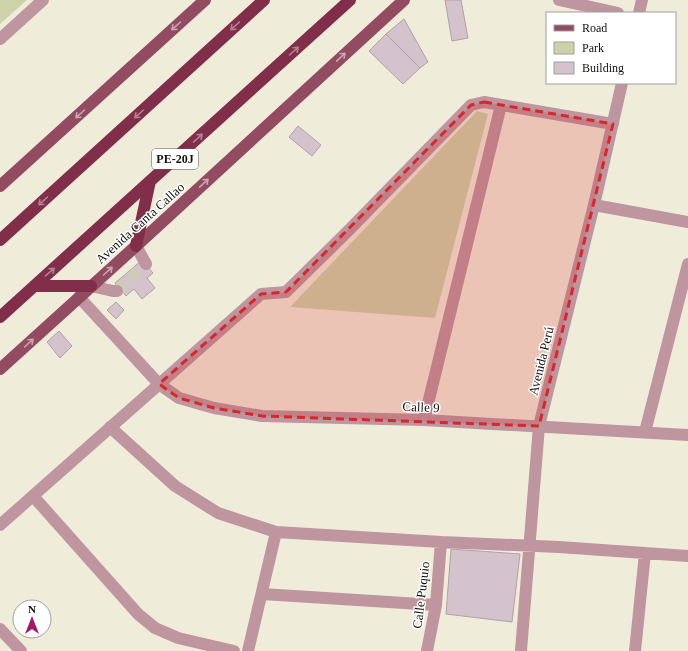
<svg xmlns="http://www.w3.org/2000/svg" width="688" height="651" font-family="'Times New Roman',serif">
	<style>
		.green { fill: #ced2a8 }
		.building { fill: #d4c2cc; stroke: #b1a0aa }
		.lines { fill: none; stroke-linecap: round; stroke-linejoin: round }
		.minor-tunnel { stroke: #cfcbbb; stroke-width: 12; stroke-dasharray: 12 6; stroke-linecap: butt }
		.minor { stroke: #bf959f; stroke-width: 12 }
		.major { stroke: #924b60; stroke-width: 12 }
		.highway { stroke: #802e4a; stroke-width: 12 }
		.oneway { stroke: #c8a5b0 }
		.oneway2 { stroke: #b38292 }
		.marked { fill: #d62828; fill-opacity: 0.2; stroke: #d62828; stroke-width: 3; stroke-dasharray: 8 5; stroke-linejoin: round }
		.labels { text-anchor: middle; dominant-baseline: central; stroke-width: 3; stroke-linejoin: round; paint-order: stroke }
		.shield { fill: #fff; stroke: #585854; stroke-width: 1 }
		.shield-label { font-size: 12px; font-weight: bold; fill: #11100a }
		.street-label { font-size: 13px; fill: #11100a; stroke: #fff }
	</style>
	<rect width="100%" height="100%" fill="#f0ecda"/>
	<path class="green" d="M0,0H27L0,24Z
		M477,111L488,114L435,318L290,307Z"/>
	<path class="building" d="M445,0H461L468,38L452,41Z
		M404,19L428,62L420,68L386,34Z
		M386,34L420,68L403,84L369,51Z
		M298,126L321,145L312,156L289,137Z
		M142,260L153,273L147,278L155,288L142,299L134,289L126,296L115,283Z
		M116,302L124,310L116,319L107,310Z
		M59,331L72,346L60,358L47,342Z
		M451,549L520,554L512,622L446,614Z"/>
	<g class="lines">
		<path class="minor-tunnel" d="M117,291L146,264"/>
		<path class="minor" d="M559,0L618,13
			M639,13L642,0
			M0,39L43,0
			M594,205L688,222
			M136,246L146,264
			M91,286L113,291H117
			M79,297L159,384L179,398L214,408L262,416L424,420L688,435
			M424,420L501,105
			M110,427L175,486L218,513L276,532L441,542L559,547L688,556
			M645,432L688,264
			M33,496L138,614L155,628L178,638L234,651
			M0,525L261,294L286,292L349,230L471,105L484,102L613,124
			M262,594L436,605
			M0,629L21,651
			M248,651L276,532
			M427,651L436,605L441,542
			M521,651L539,426L594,205L622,83
			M635,651L645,553"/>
		<path class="major" d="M0,186L205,0
			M0,369L136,246L404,0"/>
		<path class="highway" d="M0,240L264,0
			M136,246L150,181
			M34,286H91
			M0,317L350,0"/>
	</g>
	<defs><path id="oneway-shaft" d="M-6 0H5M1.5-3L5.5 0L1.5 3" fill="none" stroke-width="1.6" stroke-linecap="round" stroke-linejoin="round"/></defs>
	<g class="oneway">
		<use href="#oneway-shaft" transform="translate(176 26) rotate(138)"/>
		<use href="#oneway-shaft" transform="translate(341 57) rotate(-43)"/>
		<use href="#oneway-shaft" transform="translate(80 114) rotate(138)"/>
		<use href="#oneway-shaft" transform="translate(204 183) rotate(-43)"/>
		<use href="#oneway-shaft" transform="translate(108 271) rotate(-42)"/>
		<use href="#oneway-shaft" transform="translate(29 343) rotate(-42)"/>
	</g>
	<g class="oneway2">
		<use href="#oneway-shaft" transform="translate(235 26) rotate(138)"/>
		<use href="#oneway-shaft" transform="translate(294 51) rotate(-42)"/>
		<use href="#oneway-shaft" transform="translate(139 114) rotate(138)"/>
		<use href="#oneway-shaft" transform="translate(198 138) rotate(-42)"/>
		<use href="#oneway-shaft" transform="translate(43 201) rotate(138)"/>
		<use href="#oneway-shaft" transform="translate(50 272) rotate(-41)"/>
	</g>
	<path class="marked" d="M484,102L613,124L539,426L262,416L214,408L179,398L159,384L261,294L286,292L471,105Z"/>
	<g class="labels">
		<rect class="shield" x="152" y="149" width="46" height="20" rx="3"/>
		<g class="shield-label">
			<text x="175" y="159">PE-20J</text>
		</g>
		<g class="street-label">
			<text transform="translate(140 223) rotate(-42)">Avenida Canta Callao</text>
			<text transform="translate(541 361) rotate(-76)">Avenida Perú</text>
			<text transform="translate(421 407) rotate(2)">Calle 9</text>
			<text transform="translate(421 595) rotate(-83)">Calle Puquio</text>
		</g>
	</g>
	<rect x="546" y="12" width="130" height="72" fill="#ffffff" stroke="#a09f9d"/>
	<rect x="554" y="25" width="20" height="6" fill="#924b60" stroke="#a09f9d"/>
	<text x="582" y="32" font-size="12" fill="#11100a">Road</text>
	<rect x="554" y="42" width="20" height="12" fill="#ced2a8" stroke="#a09f9d"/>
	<text x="582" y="52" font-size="12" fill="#11100a">Park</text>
	<rect x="554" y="62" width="20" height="12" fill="#d4c2cc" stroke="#a09f9d"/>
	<text x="582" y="72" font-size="12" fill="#11100a">Building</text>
	<g transform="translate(32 619)"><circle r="19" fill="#ffffff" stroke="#a09f9d"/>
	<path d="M0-3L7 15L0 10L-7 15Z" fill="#a01966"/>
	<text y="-6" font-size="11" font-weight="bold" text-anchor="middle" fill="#11100a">N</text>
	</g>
</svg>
